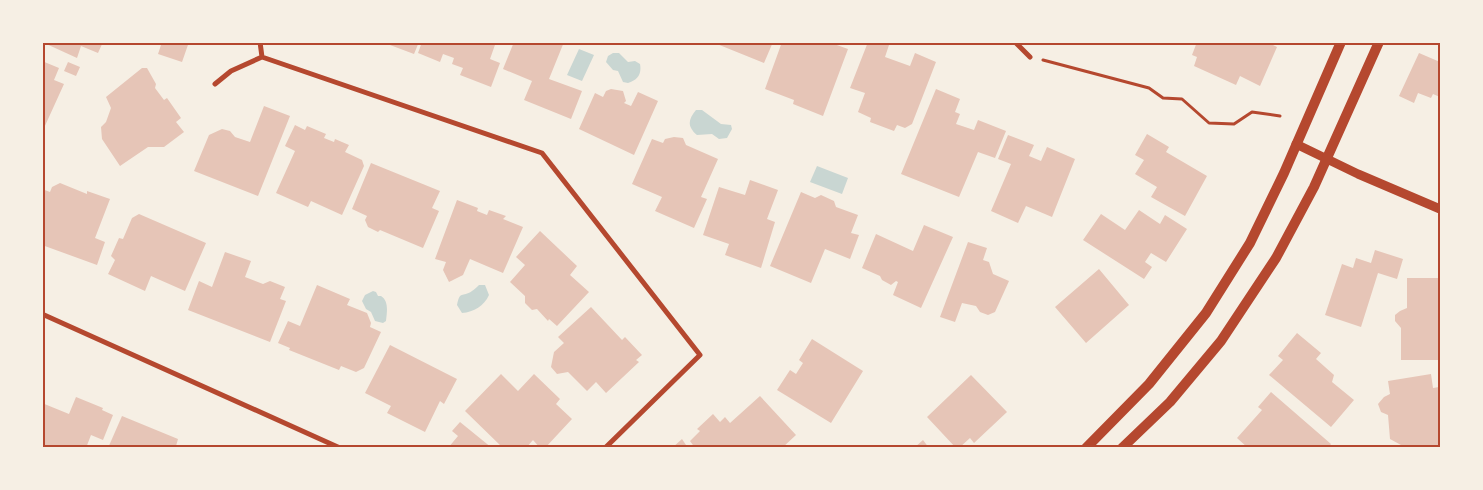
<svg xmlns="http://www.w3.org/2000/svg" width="1483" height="490" font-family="Bitter,serif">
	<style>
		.water { fill: #c9d6d2 }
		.building { fill: #e6c5b7 }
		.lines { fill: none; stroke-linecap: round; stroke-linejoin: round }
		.path { stroke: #b5482f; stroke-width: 3 }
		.minor { stroke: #b5482f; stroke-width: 5 }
		.tertiary { stroke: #b5482f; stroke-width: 9 }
		.secondary { stroke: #b5482f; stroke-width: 10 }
		.neatline { fill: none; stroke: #b5482f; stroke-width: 2 }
	</style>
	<rect width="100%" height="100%" fill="#f6efe4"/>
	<path class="water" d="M579,49L594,55L582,81L567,75Z
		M613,53H619L628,62L635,61L640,64C642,75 637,80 628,83L623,82L618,71L613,70L606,62L608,56Z
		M696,110H702L721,124L731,125L732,129L727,138L719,139L712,134L697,135C687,126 688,120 696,110Z
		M817,166L848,178L842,194L810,182Z
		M479,285H485L489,295C484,306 474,312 462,313L457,305C460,290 462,298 472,291C475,289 477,287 479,285Z
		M373,291L376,292L378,296H381C389,301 387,312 386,321L383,323L375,321L371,312L366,309L362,301L365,295Z"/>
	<path class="building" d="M42,42H103L98,53L81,46L77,58Z
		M155,42H189L182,62L158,54L161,45Z
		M382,42H419L414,54Z
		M422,42H496L490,59L500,63L491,87L460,75L463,68L452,64L454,58L443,54L440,62L418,53Z
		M514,42H564L549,79L582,91L571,119L524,100L532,81L503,69Z
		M712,42H773L764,63Z
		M782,42H835L834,44L848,49L823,116L793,104L794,100L765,89Z
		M868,42H883L889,45L885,57L910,66L915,53L936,62L912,124L905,128L897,125L894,131L870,122L871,118L858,112L865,93L850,88Z
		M1197,42H1267L1277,47L1260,86L1240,76L1236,85L1194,66L1197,57L1192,55Z
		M1419,53L1440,62V97L1433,94L1431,98L1418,93L1414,103L1399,96Z
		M42,61L59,68L54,80L64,84L44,128L42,127Z
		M68,62L80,67L76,76L64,71Z
		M142,68H147L156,84L155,88L164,100L167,98L181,118L176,122L184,132L164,147H148L120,166L102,139L101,127L106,122L111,108L106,97Z
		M611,89L623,91L626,101L624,103L631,106L638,92L658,101L634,155L579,129L595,93L603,97L606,91Z
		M936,89L960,99L955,112L960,114L956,124L974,130L978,120L1006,131L995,158L978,152L959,197L901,174Z
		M264,106L290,116L258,196L194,171L209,135L222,129L230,131L235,137L250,142Z
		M295,125L305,130L307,126L326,134L324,138L334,142L335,139L349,145L345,152L362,160L364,166L342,215L311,201L308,207L276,193L295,151L285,146Z
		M1147,134L1169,147L1166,152L1207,176L1185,216L1151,197L1157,187L1135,174L1144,160L1135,155Z
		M1008,135L1034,145L1029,156L1041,161L1047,147L1075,159L1052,217L1026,206L1018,223L991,211L1011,164L998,159Z
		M674,137L683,138L686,145L718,159L701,197L707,199L694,228L655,211L662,197L632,184L652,139L663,143L665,139Z
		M371,163L440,191L432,208L439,211L423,248L380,230L378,232L368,227L365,220L367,216L352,209Z
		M750,180L778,190L767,219L775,222L761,268L725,255L729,244L703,235L719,187L745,195Z
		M60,183L87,194V191L110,199L95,238L105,242L97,265L42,245V189L50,192L52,187Z
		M801,192L815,198L821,195L834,201L836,207L858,215L851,233L859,235L850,259L825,249L811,283L770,266Z
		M457,200L478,208L477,211L487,215L489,210L506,216L503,219L523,227L503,273L470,259L463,275L449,282L443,270L446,262L435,259Z
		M1139,210L1160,224L1165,215L1187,229L1166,262L1151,253L1145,262L1152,267L1144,279L1083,240L1101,214L1125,230Z
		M139,214L206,243L185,291L151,276L145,291L108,274L115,260L111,256L119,238L123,239L132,218Z
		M924,225L953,237L921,308L893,295L898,282L896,281L891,285L882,280L880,276L862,268L876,234L913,251Z
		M540,231L577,266L570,275L589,292L557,326L549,319L548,321L537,309L532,310L525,303V296L510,282L525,265L516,257Z
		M968,242L987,248L983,260L989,262L993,274L1009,281L995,312L988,315L980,312L976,306L962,303L955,322L940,317Z
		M1375,250L1403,259L1397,279L1378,273L1361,327L1325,315L1342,264L1353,268L1356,258L1371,263Z
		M225,252L251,261L245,277L263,284L270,281L285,287L280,299L286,301L270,342L188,310L199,281L212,287Z
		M1099,269L1129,305L1086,343L1055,307Z
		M1407,278H1440V360H1401V328L1395,321V315L1400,311L1407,308Z
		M317,285L350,299L347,305L367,313L371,323L370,327L381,332L364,368L356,372L341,366L339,370L289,350L290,348L278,343L288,321L300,326Z
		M591,307L622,340L625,337L642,355L636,360L639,362L606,393L596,382L587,391L568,372L557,374L551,367L554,352L564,343L558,337Z
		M1297,333L1321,353L1316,359L1334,375L1332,382L1354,400L1331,427L1269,375L1283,360L1278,356Z
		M812,339L863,371L831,423L777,390L790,370L796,374L803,363L799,360Z
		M390,345L457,379L444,404L440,401L425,432L387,413L391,406L365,393Z
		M501,374L518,391L534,374L560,399L556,404L572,419L545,448H540L533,440L526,448H503L465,411Z
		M1431,374L1433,388L1439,387L1440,395V448H1401V445L1390,439L1388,415L1381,412L1378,404L1384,397L1390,394L1388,381Z
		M971,375L1007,412L974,443L970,438L959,448H956L927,417Z
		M1271,392L1331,444L1328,448H1248L1237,438L1262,410L1258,407Z
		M760,396L796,435L782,448H695L690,441L700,431L697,429L713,414L720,422L725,417L730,423Z
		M76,397L103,408L102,410L113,415L103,440L91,435L86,448H46L42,446V403L69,414Z
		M122,416L178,439L176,446L180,448H108Z
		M460,422L492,448H448L458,436L452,431Z
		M682,439L688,448H672Z
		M923,440L929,448H914Z"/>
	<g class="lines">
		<path class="path" d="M1043,60L1149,88L1163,98L1182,99L1209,123L1234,124L1252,112L1280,116"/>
		<path class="minor" d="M1015,42L1030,57
			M262,57L542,153L700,355L605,448
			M215,84L231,71L262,57L260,42
			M42,314L340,448"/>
		<path class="tertiary" d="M1296,144L1358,174L1440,209"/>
		<path class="secondary" d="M1086,448L1149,384L1206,313L1250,243L1284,173L1341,42
			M1122,448L1170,402L1221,341L1276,258L1314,187L1379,42"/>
	</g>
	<rect width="1483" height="490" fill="none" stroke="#f6efe4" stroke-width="88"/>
	<rect x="44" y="44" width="1395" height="402" class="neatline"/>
</svg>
